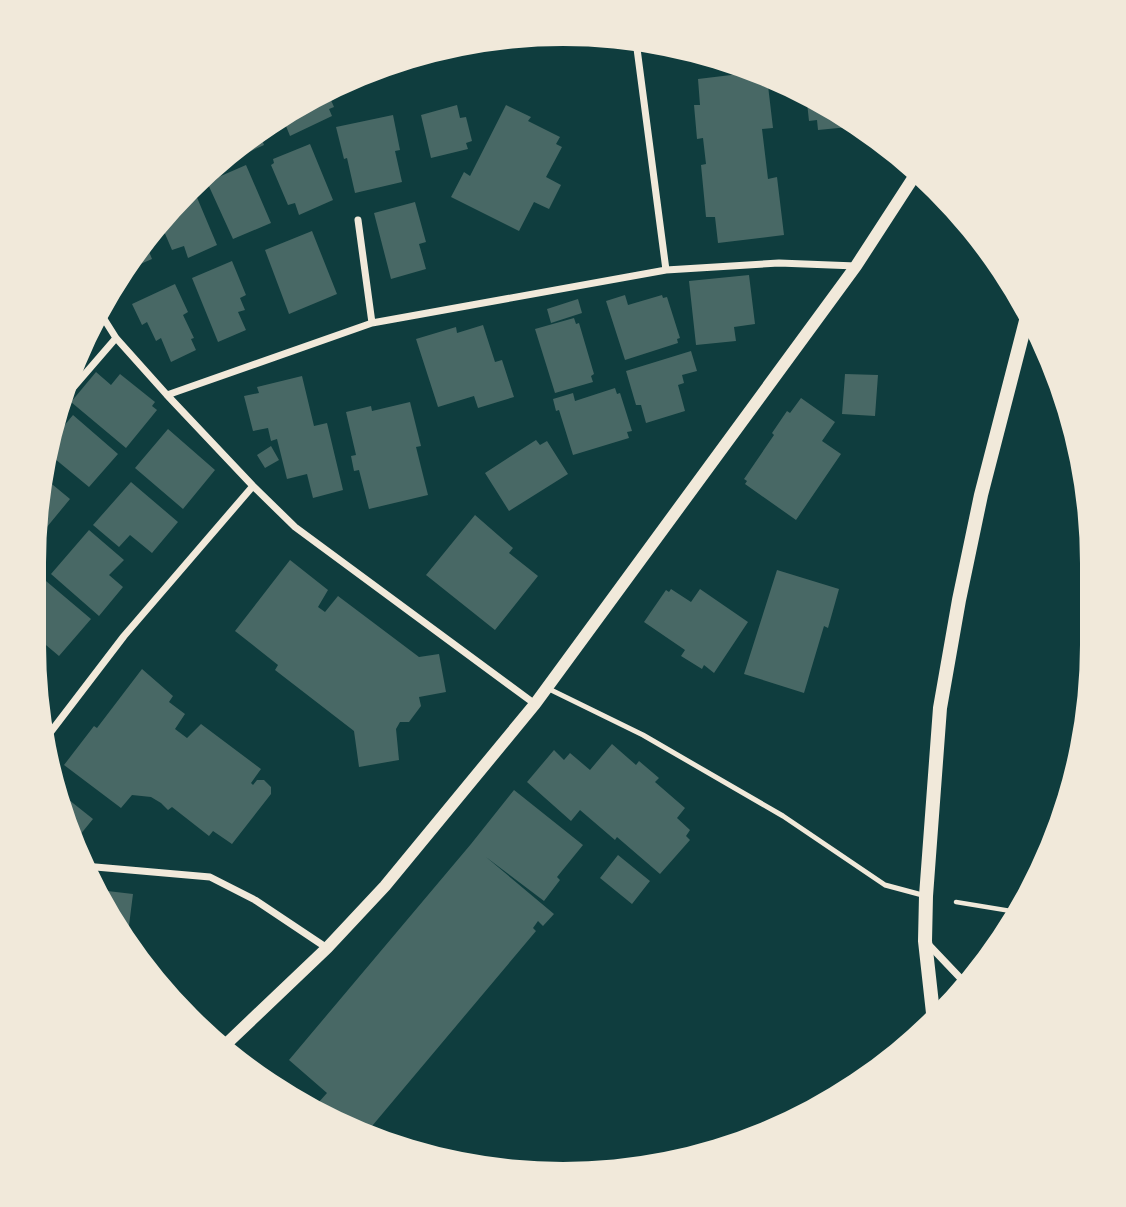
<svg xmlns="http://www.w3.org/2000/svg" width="1126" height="1207" font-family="Poppins,sans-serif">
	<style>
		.building { fill: #486865 }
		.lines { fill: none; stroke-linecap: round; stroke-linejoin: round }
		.path { stroke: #f1e9da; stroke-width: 4.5 }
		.service { stroke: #f1e9da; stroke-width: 5 }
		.minor { stroke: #f1e9da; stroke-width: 7 }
		.tertiary { stroke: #f1e9da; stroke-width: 12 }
		.secondary { stroke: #f1e9da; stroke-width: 14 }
	</style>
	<rect width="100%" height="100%" fill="#0f3d3e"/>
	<path class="building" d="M756,72L767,77L773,128L762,129L768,179L777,177L784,235L718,243L715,217H706L701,165L706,164L703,138L697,139L694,105H700L698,79Z
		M327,91L334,107L329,109L332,116L290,136L282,116L298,104Z
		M806,93L859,126L818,130L817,120L809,121Z
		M457,105L460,118L466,117L472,141L466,143L468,149L431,158L421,115Z
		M506,105L531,117L528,121L560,137L556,144L562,147L546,177L561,185L549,209L534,202L519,231L451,197L464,172L470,176Z
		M393,115L400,150L395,151L402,182L355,193L347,158L344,159L336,127Z
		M259,132L264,145L216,167L215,164Z
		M310,144L333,200L299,215L295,203L288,205L271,165L274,163L273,159Z
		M246,165L271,223L233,239L207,182Z
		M193,188L217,245L188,258L184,246L172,250L160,222Z
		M415,202L426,242L419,244L426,269L391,279L374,213Z
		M312,231L337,294L289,314L265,250Z
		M144,239L152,259L124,271L142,241Z
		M232,261L246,295L240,298L245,310L238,312L246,330L218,342L192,278Z
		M749,275L755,324L734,327L736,341L696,345L689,281Z
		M175,284L188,312L183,315L194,338L191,339L196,350L171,362L161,338L156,341L147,322L142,325L132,304Z
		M625,295L628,305L662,295L663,298L667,297L680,338L677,339L678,343L625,360L606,301Z
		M578,299L582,313L551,323L547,309Z
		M574,318L576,324L579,323L594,374L591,376L593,382L555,393L535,329Z
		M483,325L495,362L502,360L514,397L478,408L474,396L438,407L416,339L456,327L457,333Z
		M691,351L697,371L682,375L684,383L678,385L685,411L646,423L641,405H636L626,371Z
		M96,372L111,385L120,374L155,402L152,406L157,410L126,448L71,402Z
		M845,374L878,375L875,416L842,414Z
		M302,376L314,426L327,423L343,490L313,498L307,474L287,479L277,439L271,441L268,428L253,431L244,396L259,393L257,387Z
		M615,388L617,394L620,393L632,431L627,432L629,438L573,455L559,410L556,411L553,399L573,393L575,401Z
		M801,398L835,422L822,441L841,454L796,520L745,484L747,481L744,479L774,435L772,433L787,411L790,413Z
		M410,402L421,446L416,447L428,495L369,509L359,470L354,471L351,456L356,455L346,412L371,406L372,411Z
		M73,415L118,454L89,487L49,454L51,436L52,435L54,438Z
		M168,429L215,470L183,509L135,468Z
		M536,440L540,445L547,441L568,474L509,511L485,473Z
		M271,446L279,460L265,468L257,455Z
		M47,480L70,499L42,533Z
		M131,482L178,522L152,553L130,535L119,547L93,525Z
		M475,515L513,548L509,553L538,576L495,630L426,575Z
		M89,530L124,560L109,575L123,587L99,616L51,574Z
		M290,560L328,590L318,607L325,612L338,596L419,657L439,654L446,692L419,697L421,706L409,722H400L396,729L399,760L359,767L354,731L275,670L278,665L235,631Z
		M777,570L839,589L828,628L824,626L804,693L744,674Z
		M46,581L91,619L59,656L34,635L38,590Z
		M671,589L691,602L700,589L748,622L714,673L704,665L702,669L681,656L685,650L644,622L666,590L669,592Z
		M142,669L173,696L169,702L185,714L175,729L187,738L201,724L261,769L251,783L253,785L257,780H264L271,787V794L232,844L213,831L209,836L172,807L168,810L161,803L151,797L132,795L121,808L64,765L94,726L97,728Z
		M612,744L636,765L639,761L659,778L655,782L685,808L677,818L690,830L686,836L690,840L660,874L617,837L615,840L580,810L571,821L527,782L554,750L564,760L570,753L590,770Z
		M514,790L583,845L557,877L560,880L544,901L486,857L554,914L543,926L538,921L533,928L536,931L367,1132L329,1115L318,1103L327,1093L289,1060L471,844Z
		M59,792L93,819L75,841L62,801Z
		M618,855L650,881L632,904L600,878Z
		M99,890L133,894L127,941L98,895Z"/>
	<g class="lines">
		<path class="path" d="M956,902L1017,912"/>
		<path class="service" d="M547,688L643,735L783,816L885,885L926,896"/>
		<path class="minor" d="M636,41L666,270
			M358,220L372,323
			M99,311L116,338L167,395L253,486L295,527L535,704
			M167,395L372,323L666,270L779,263L856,266
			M59,404L116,338
			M43,742L124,636L253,486
			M84,866L210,877L255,900L327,948
			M928,944L966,984"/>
		<path class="tertiary" d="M222,1048L327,948L385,886L535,704L856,266L917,172"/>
		<path class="secondary" d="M934,1022L925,941L926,896L940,708L959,600L981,495L1028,313"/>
	</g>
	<path d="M0 0H1126V1207H0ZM563 46H563A517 517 0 0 1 1080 563V645A517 517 0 0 1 563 1162H563A517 517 0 0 1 46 645V563A517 517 0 0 1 563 46Z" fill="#f1e9da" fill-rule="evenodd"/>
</svg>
